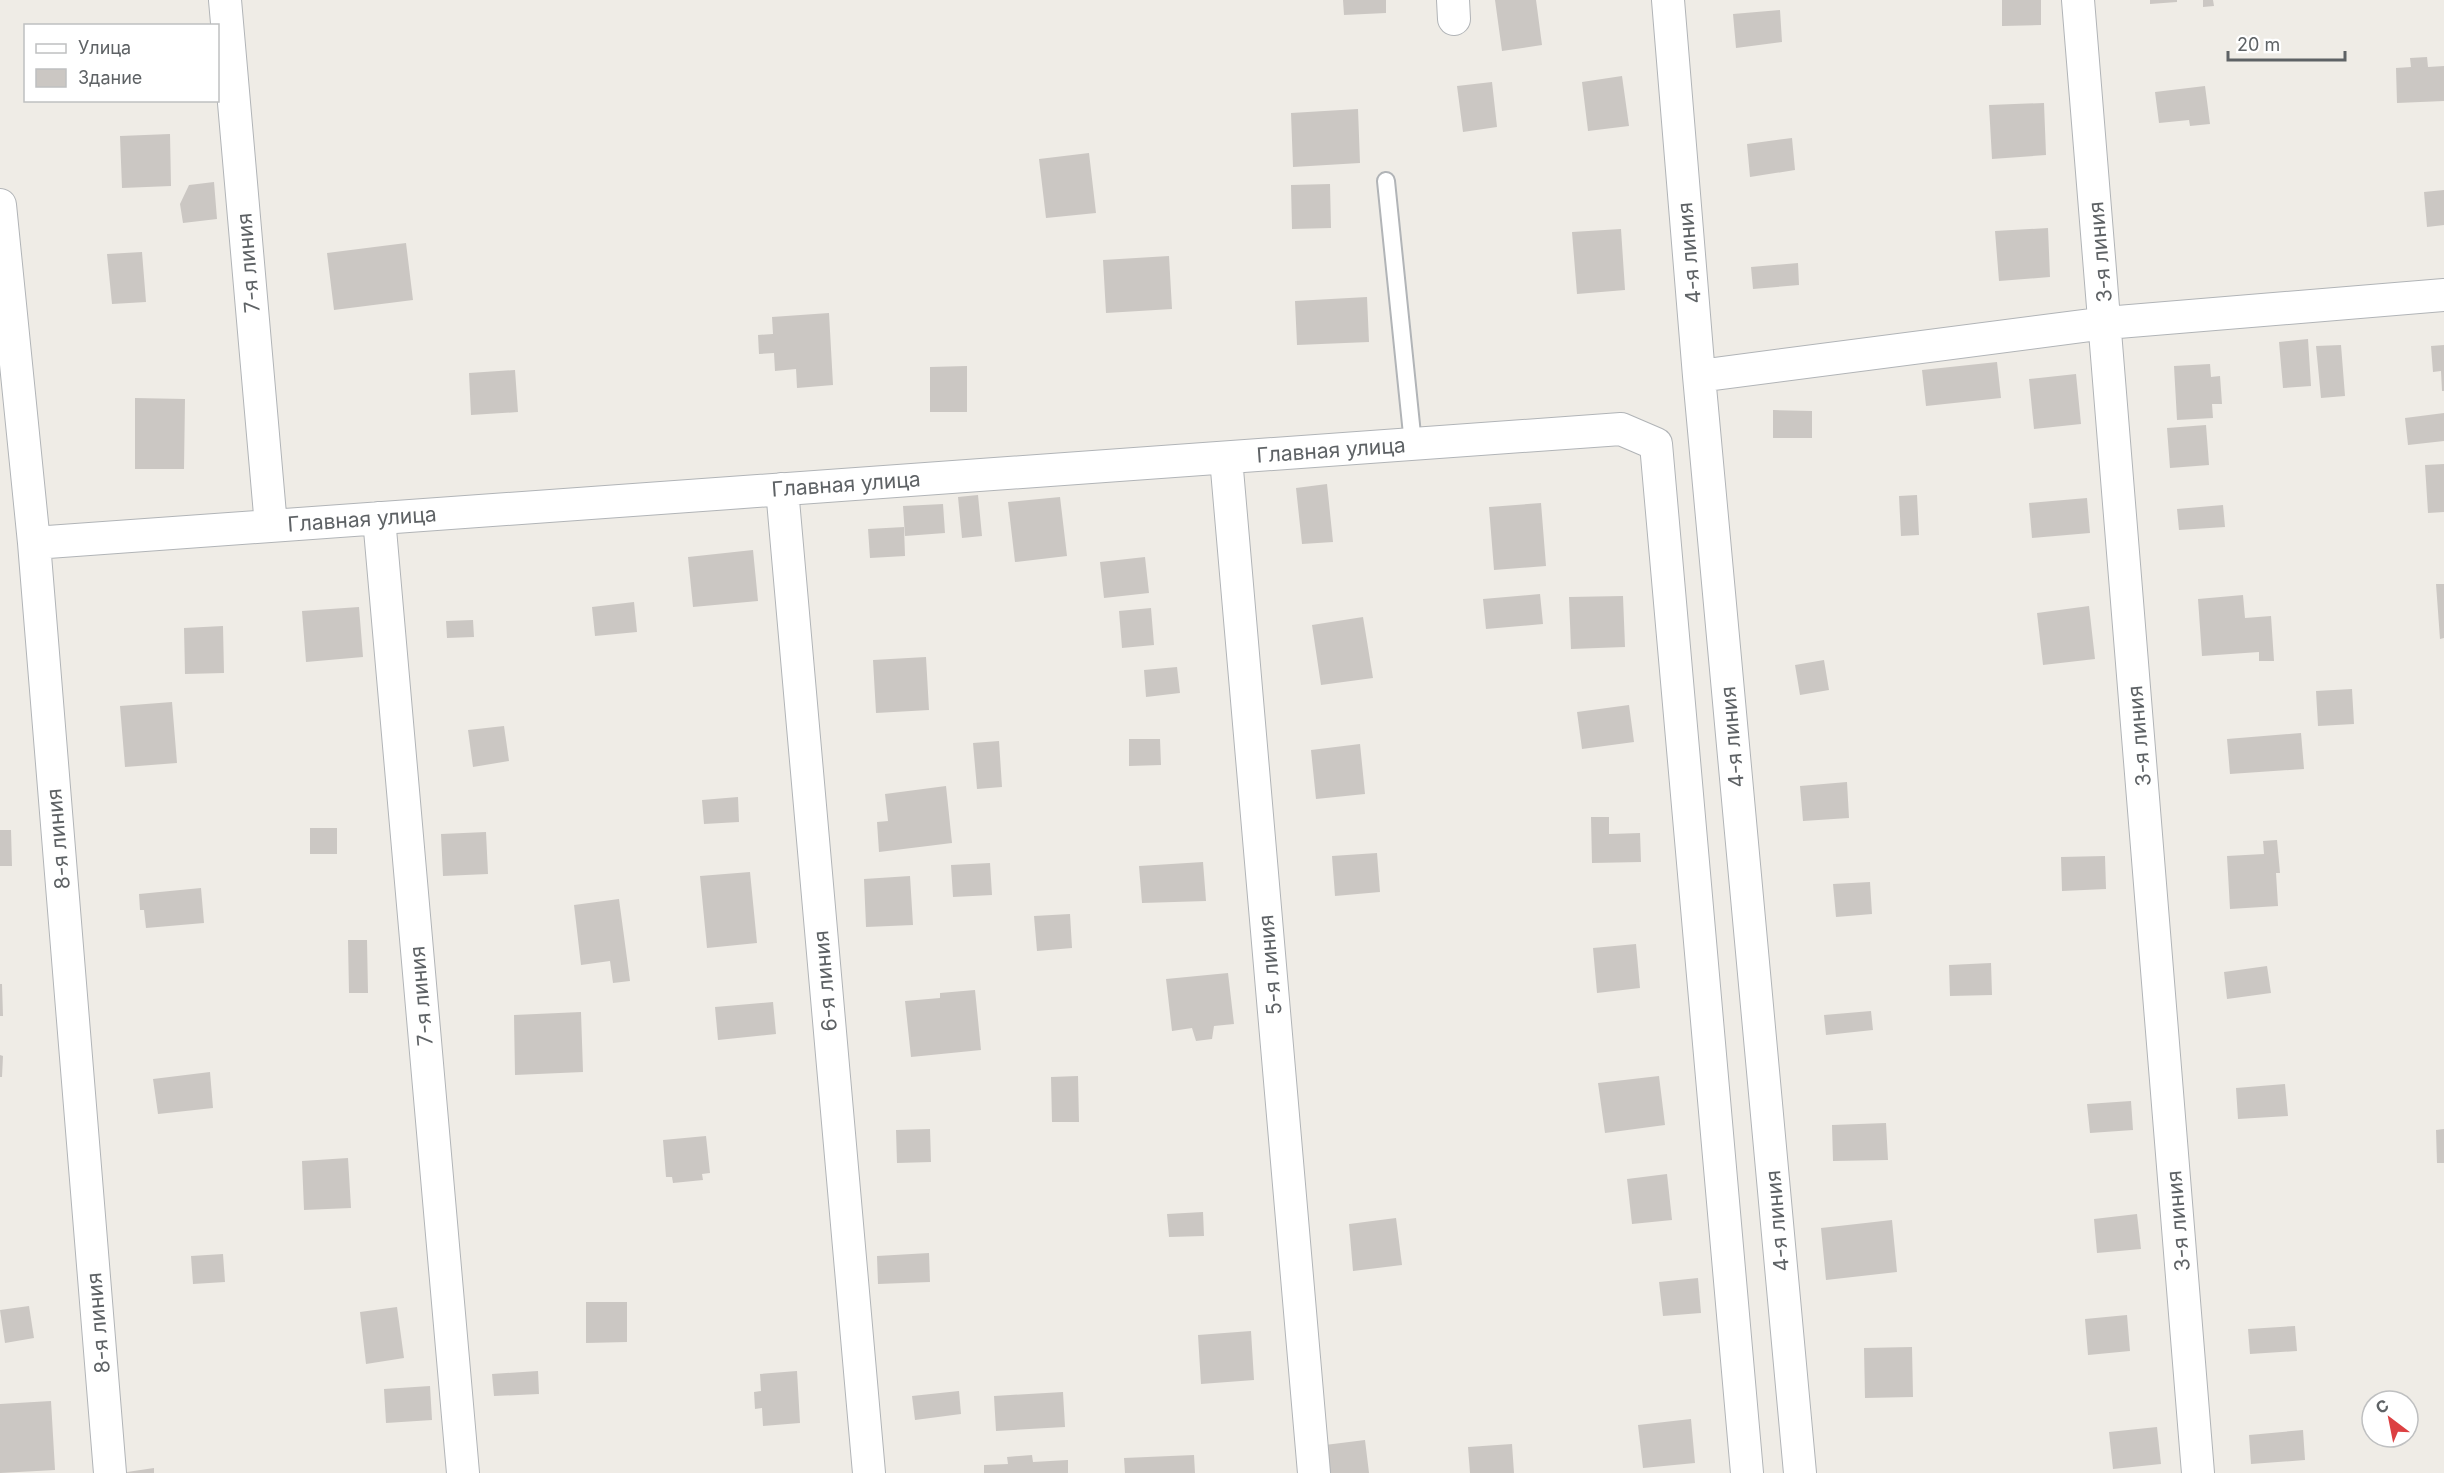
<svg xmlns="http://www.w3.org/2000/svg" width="2444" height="1473" font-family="Inter,sans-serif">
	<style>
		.building { fill: #cbc7c3 }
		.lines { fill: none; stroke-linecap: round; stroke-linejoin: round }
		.service-casing { stroke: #b1b4b7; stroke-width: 20 }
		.minor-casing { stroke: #b1b4b7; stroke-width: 34 }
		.service { stroke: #fff; stroke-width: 16 }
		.minor { stroke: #fff; stroke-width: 32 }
		.labels { text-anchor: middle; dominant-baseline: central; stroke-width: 6; stroke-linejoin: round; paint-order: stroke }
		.street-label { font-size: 21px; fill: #5e6265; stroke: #fff }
	</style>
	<rect width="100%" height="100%" fill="#efece6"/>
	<path class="building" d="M1343,0H1386V13L1344,15Z
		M1495,0H1536L1542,45L1502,51Z
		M2002,0H2041V25L2002,26Z
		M2150,0H2177V2L2150,4Z
		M2203,0H2213L2214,6L2203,7Z
		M1780,10L1782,42L1736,48L1733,14Z
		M2427,57L2428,67L2444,66V101L2397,103L2396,68L2411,67L2410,58Z
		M1622,76L1629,126L1588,131L1582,82Z
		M1492,82L1497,127L1463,132L1457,86Z
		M2205,86L2210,124L2190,126L2189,120L2159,123L2155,92Z
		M2044,103L2046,155L1992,159L1989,105Z
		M1358,109L1360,163L1293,167L1291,113Z
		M170,134L171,186L122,188L120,136Z
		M1792,138L1795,170L1750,177L1747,144Z
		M1089,153L1096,213L1046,218L1039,159Z
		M214,182L217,219L183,223L180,204L189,185Z
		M1330,184L1331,228L1292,229L1291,185Z
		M2444,190V225L2427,227L2424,192Z
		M2048,228L2050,277L1999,281L1995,231Z
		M1621,229L1625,290L1577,294L1572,232Z
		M406,243L413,300L334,310L327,253Z
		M142,252L146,302L112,304L107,254Z
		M1169,256L1172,309L1106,313L1103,260Z
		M1798,263L1799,285L1753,289L1751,267Z
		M1367,297L1369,342L1297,345L1295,301Z
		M829,313L833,385L797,388L796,369L775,371L774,353L759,354L758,335L773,334L772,317Z
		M2308,339L2311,386L2283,388L2279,342Z
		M2341,345L2345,396L2321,398L2316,346Z
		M2444,345V391H2442L2441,371L2433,372L2431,346Z
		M1997,362L2001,398L1926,406L1922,370Z
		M2210,364L2211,377L2220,376L2222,404H2212L2213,418L2177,420L2174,366Z
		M967,366V412H930V367Z
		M515,370L518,412L471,415L469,373Z
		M2076,374L2081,424L2034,429L2029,379Z
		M135,398L185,399L184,469H135Z
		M1773,410L1812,411V438H1773Z
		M2444,413V441L2408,445L2405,418Z
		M2206,425L2209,465L2170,468L2167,428Z
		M2444,464V512L2428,513L2425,465Z
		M1327,484L1333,542L1302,544L1296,488Z
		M978,495L982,536L962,538L958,497Z
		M1917,495L1919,535L1901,536L1899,496Z
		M1060,497L1067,556L1015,562L1008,502Z
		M2087,498L2090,533L2032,538L2029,503Z
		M1541,503L1546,566L1494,570L1489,507Z
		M943,504L945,533L905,536L903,506Z
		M2223,505L2225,527L2179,530L2177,509Z
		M904,527L905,556L870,558L868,529Z
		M753,550L758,601L693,607L688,557Z
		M1145,557L1149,593L1104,598L1100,562Z
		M2436,584H2444V638L2440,639Z
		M1540,594L1543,624L1486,629L1483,599Z
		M2243,595L2245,618L2271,616L2274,661H2259V652L2202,656L2198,599Z
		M1623,596L1625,647L1571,649L1569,597Z
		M634,602L637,632L595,636L592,607Z
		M2089,606L2095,659L2043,665L2037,613Z
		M359,607L363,657L306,662L302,611Z
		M1151,608L1154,645L1122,648L1119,611Z
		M1363,617L1373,678L1321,685L1312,625Z
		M473,620L474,637L447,638L446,621Z
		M223,626L224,673L185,674L184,628Z
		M926,657L929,710L876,713L873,660Z
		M1824,660L1829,690L1800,695L1795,665Z
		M1177,667L1180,693L1146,697L1144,670Z
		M2352,689L2354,724L2318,726L2316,691Z
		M172,702L177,763L125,767L120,706Z
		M1629,705L1634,742L1582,749L1577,712Z
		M504,726L509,761L473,767L468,730Z
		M2301,733L2304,769L2230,774L2227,739Z
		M1129,739H1160L1161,765L1129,766Z
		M999,741L1002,787L977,789L973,743Z
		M1360,744L1365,794L1316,799L1311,750Z
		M1847,782L1849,818L1803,821L1800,786Z
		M946,786L952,843L879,852L877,822L888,821L885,794Z
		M738,797L739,822L704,824L702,800Z
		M1591,817H1609V834L1640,833L1641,862L1592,863Z
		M310,828H337V854H310Z
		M0,830H11L12,866H0Z
		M486,832L488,874L443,876L441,834Z
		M2277,840L2280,873H2276L2278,906L2230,909L2227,856L2264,854L2263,841Z
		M1377,853L1380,892L1335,896L1332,856Z
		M2105,856L2106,889L2062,891L2061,857Z
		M1203,862L1206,901L1142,903L1139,866Z
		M990,863L992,895L953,897L951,865Z
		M750,872L757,943L707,948L700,876Z
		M910,876L913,925L866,927L864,879Z
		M1870,882L1872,914L1836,917L1833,884Z
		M201,888L204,923L146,928L144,910H140L139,894Z
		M619,899L630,981L613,983L610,961L581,965L574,905Z
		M1070,914L1072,948L1037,951L1034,916Z
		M348,940H367L368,993H349Z
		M1636,944L1640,988L1597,993L1593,948Z
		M1991,963L1992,995L1950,996L1949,965Z
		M2267,966L2271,993L2227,999L2224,972Z
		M1228,973L1234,1024L1214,1026L1212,1039L1196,1041L1192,1028L1172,1031L1166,979Z
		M0,984H2L3,1016H0Z
		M975,990L981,1050L911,1057L905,1001L940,998V993Z
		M773,1002L776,1034L718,1040L715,1007Z
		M1871,1011L1873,1030L1826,1035L1824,1015Z
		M581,1012L583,1072L515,1075L514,1015Z
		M0,1055L3,1056L2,1077H0Z
		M210,1072L213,1108L158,1114L153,1079Z
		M1078,1076L1079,1122H1052L1051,1077Z
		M1659,1076L1665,1125L1605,1133L1598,1083Z
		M2285,1084L2288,1116L2238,1119L2236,1088Z
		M2131,1101L2133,1130L2090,1133L2087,1104Z
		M1886,1123L1888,1160L1833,1161L1832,1125Z
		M930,1129L931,1162L897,1163L896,1130Z
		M2444,1129V1163H2437L2436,1130Z
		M706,1136L710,1173L702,1174L703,1180L673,1183L672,1177H666L663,1140Z
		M348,1158L351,1208L304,1210L302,1161Z
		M1667,1174L1672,1220L1632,1224L1627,1179Z
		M1203,1212L1204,1236L1169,1237L1167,1214Z
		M2137,1214L2141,1249L2097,1253L2094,1219Z
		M1396,1218L1402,1265L1353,1271L1349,1224Z
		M1892,1220L1897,1272L1826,1280L1821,1228Z
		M929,1253L930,1282L878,1284L877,1256Z
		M223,1254L225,1282L193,1284L191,1256Z
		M1698,1278L1701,1313L1663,1316L1659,1282Z
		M586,1302H627V1342L586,1343Z
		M29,1306L34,1338L5,1343L0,1310Z
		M397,1307L404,1358L366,1364L360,1312Z
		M2127,1315L2130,1351L2088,1355L2085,1319Z
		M2295,1326L2297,1351L2250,1354L2248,1329Z
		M1251,1331L1254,1380L1201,1384L1198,1335Z
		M1912,1347L1913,1397L1865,1398L1864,1348Z
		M538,1371L539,1394L494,1396L492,1374Z
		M797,1371L800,1423L763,1426L762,1408L755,1409L754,1392L761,1391L760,1374Z
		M430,1386L432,1420L386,1423L384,1389Z
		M959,1391L961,1414L915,1420L912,1396Z
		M1063,1392L1065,1427L996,1431L994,1396Z
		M51,1401L55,1470L0,1473V1404Z
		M1691,1419L1695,1463L1643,1468L1638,1425Z
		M2157,1427L2161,1464L2113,1469L2109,1432Z
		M2303,1430L2305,1460L2251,1464L2249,1435Z
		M1365,1440L1369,1473H1320L1317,1446Z
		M1512,1444L1514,1473H1470L1468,1447Z
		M1032,1455L1033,1462L1068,1460V1473H984V1465L1008,1464L1007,1457Z
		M1194,1455L1195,1473H1125L1124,1458Z
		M154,1468V1473H127V1472Z"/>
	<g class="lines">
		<g class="service-casing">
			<path id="service" d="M1386,181L1413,444"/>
		</g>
		<g class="minor-casing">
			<path id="minor" d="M225,0L271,526
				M1453,0L1454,19
				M1668,0L1699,376L1800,1473
				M2078,0L2198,1473
				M0,205L34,543L110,1473
				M1699,376L2106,323L2444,295
				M1226,458L1314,1473
				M782,489L869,1473
				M379,518L463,1473
				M34,543L1621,429L1656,444L1747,1473"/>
		</g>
		<use href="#service" class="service"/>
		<use href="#minor" class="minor"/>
	</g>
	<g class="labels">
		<g class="street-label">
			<text transform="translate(2100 252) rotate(-95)">3-я линия</text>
			<text transform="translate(1689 253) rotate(-95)">4-я линия</text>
			<text transform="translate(248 263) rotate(-95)">7-я линия</text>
			<text transform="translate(1331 450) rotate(-4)">Главная улица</text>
			<text transform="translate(846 484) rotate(-4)">Главная улица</text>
			<text transform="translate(362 519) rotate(-4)">Главная улица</text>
			<text transform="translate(2139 736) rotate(-95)">3-я линия</text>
			<text transform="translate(1732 737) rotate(-95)">4-я линия</text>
			<text transform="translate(58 839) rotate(-95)">8-я линия</text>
			<text transform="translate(1270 965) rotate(-95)">5-я линия</text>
			<text transform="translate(825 981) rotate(-95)">6-я линия</text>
			<text transform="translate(421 996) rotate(-95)">7-я линия</text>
			<text transform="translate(1777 1221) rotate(-95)">4-я линия</text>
			<text transform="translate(2178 1221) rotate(-95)">3-я линия</text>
			<text transform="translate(98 1323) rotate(-95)">8-я линия</text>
		</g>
	</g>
	<rect x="24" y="24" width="195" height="78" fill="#ffffff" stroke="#bfc0c1" stroke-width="1.5"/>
	<rect x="36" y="44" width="30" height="9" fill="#ffffff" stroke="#bfc0c1" stroke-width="1.5"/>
	<text x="78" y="54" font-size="18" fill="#5e6265">Улица</text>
	<rect x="36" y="69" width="30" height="18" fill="#cbc7c3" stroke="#bfc0c1" stroke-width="1.5"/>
	<text x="78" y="84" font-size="18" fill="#5e6265">Здание</text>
	<g transform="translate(2390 1419) rotate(328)"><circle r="28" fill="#ffffff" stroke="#bfc0c1" stroke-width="1.5"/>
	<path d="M0-4.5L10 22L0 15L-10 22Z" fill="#dc4042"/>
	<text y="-9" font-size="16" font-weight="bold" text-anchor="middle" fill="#5e6265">С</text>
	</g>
	<path d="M2228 51v9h117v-9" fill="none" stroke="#5e6265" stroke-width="3"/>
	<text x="2237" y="51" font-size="18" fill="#5e6265" stroke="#ffffff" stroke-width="4.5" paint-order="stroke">20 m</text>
</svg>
